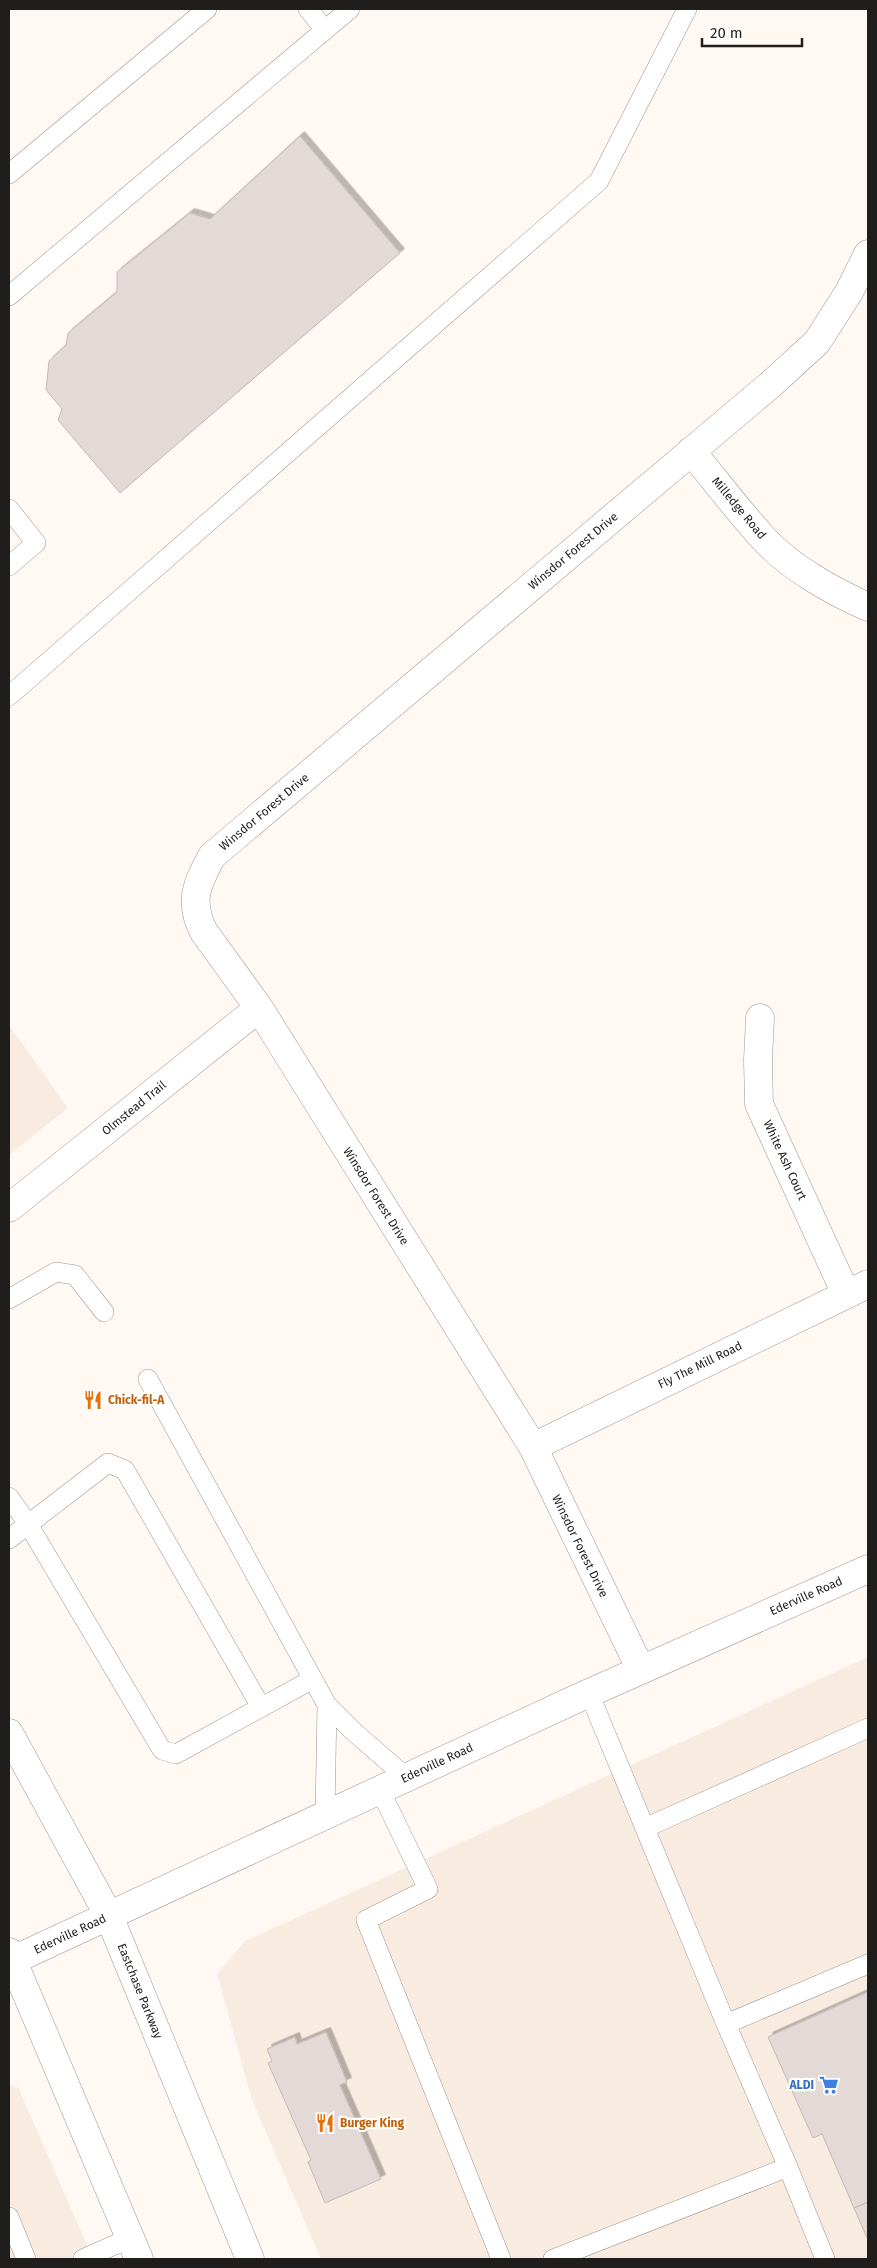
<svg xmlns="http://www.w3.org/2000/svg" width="877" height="2268" font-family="'Fira Sans',sans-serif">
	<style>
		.built { fill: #f8ebe0 }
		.building { fill: #e3dad8; stroke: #c2bab8; filter: url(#shadow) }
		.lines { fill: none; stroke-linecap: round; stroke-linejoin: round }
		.lane-casing { stroke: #9c9691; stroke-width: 20 }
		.street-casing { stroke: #9c9691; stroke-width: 29 }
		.secondary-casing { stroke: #9c9691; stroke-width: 29 }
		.lane { stroke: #fff; stroke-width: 19 }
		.street { stroke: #fff; stroke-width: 28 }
		.secondary { stroke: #fff; stroke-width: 28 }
		.labels { text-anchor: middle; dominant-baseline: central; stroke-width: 4.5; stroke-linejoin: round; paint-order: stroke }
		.street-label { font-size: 12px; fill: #201e1c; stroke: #fff }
		.food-label { font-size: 12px; font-weight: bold; fill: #c56008; stroke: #fff; text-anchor: start }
		.shop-label { font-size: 12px; font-weight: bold; fill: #366cbe; stroke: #fff; text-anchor: end }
	</style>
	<defs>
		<filter id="shadow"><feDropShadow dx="4.5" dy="-4.5" stdDeviation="0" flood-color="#0004"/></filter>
	</defs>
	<rect width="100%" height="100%" fill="#fff8f3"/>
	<path class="built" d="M9,1025L68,1108L9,1155Z
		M868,1657V2259H321L252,2100L217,1974L245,1941Z
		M9,2085L18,2087L93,2259H9Z"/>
	<path class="building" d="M300,136L400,253L120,493L58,420L62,409L46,390L49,361L66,345L68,333L117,292V272L190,213L210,219Z
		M868,1992V2202L854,2208L822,2134L813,2138L768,2037Z
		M326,2032L347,2082L340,2085L381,2179L325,2203L308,2162L311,2160L268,2063L272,2061L267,2049L295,2037L297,2044Z
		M868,2202V2240L854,2208Z"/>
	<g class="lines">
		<g class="lane-casing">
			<path id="lane" d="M308,9L325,30
				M9,174L207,9
				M9,296L350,9
				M9,509L36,543L9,566
				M9,696L599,181L687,9
				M9,1299L56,1272L75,1275L104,1312
				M148,1379L327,1705
				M9,1497L28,1524L162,1750L176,1754L313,1679
				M9,1539L108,1463L125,1470L261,1707
				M589,1693L726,2024L788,2167
				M380,1790L428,1889L366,1920L501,2259
				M325,1815L327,1705L353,1731L407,1778
				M645,1828L868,1728
				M726,2024L868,1964
				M9,2217L26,2259
				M83,2259L130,2238
				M553,2259L788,2167L825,2259"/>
		</g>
		<g class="street-casing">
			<path id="street" d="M691,451C716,481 739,512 765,540C791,568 834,592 868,607
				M760,1018L758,1060L759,1104L846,1294
				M9,1208L259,1008
				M533,1447L868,1284
				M641,1670L533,1447L259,1008L204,932C188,901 197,884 212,856L770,385L817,342L849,292L868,254"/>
		</g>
		<g class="secondary-casing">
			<path id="secondary" d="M9,1733L109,1916L250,2259
				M9,1952L139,2259
				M9,1962L578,1698L868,1569"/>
		</g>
		<use href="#lane" class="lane"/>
		<use href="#street" class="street"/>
		<use href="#secondary" class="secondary"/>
	</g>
	<defs>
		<g id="restaurant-bare" transform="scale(1.5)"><path d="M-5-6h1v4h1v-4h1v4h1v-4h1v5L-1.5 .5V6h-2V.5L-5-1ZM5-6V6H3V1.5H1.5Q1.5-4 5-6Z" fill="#e8710a" stroke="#fff" stroke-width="2.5" paint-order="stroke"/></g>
		<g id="supermarket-bare" transform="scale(1.5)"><path d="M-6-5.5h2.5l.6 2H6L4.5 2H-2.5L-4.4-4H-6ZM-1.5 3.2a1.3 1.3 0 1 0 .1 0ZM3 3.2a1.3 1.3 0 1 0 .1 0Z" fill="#3f7fe0" stroke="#fff" stroke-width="2.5" paint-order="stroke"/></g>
	</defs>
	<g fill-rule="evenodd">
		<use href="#restaurant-bare" x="93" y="1400"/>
		<use href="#supermarket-bare" x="829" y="2085"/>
		<use href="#restaurant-bare" x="325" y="2123"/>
	</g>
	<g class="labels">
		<g class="street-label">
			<text transform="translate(739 508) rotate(50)">Milledge Road</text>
			<text transform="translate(573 551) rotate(-40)">Winsdor Forest Drive</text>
			<text transform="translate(264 812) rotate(-40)">Winsdor Forest Drive</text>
			<text transform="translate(134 1108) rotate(-39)">Olmstead Trail</text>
			<text transform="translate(785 1160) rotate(65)">White Ash Court</text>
			<text transform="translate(376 1196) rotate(58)">Winsdor Forest Drive</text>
			<text transform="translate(700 1365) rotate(-26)">Fly The Mill Road</text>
			<text transform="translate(580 1546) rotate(64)">Winsdor Forest Drive</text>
			<text transform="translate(806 1596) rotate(-24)">Ederville Road</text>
			<text transform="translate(437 1763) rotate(-25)">Ederville Road</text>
			<text transform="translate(70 1934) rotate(-25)">Ederville Road</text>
			<text transform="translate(140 1991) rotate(68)">Eastchase Parkway</text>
		</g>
		<g class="food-label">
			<text x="108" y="1400">Chick-fil-A</text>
			<text x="340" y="2123">Burger King</text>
		</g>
		<g class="shop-label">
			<text x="814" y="2085">ALDI</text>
		</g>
	</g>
	<rect width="877" height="2268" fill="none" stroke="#201e1c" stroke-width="20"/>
	<path d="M702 38v8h100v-8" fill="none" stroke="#201e1c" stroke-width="2.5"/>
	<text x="710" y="38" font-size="15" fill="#201e1c" stroke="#ffffff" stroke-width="4" paint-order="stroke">20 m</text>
</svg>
